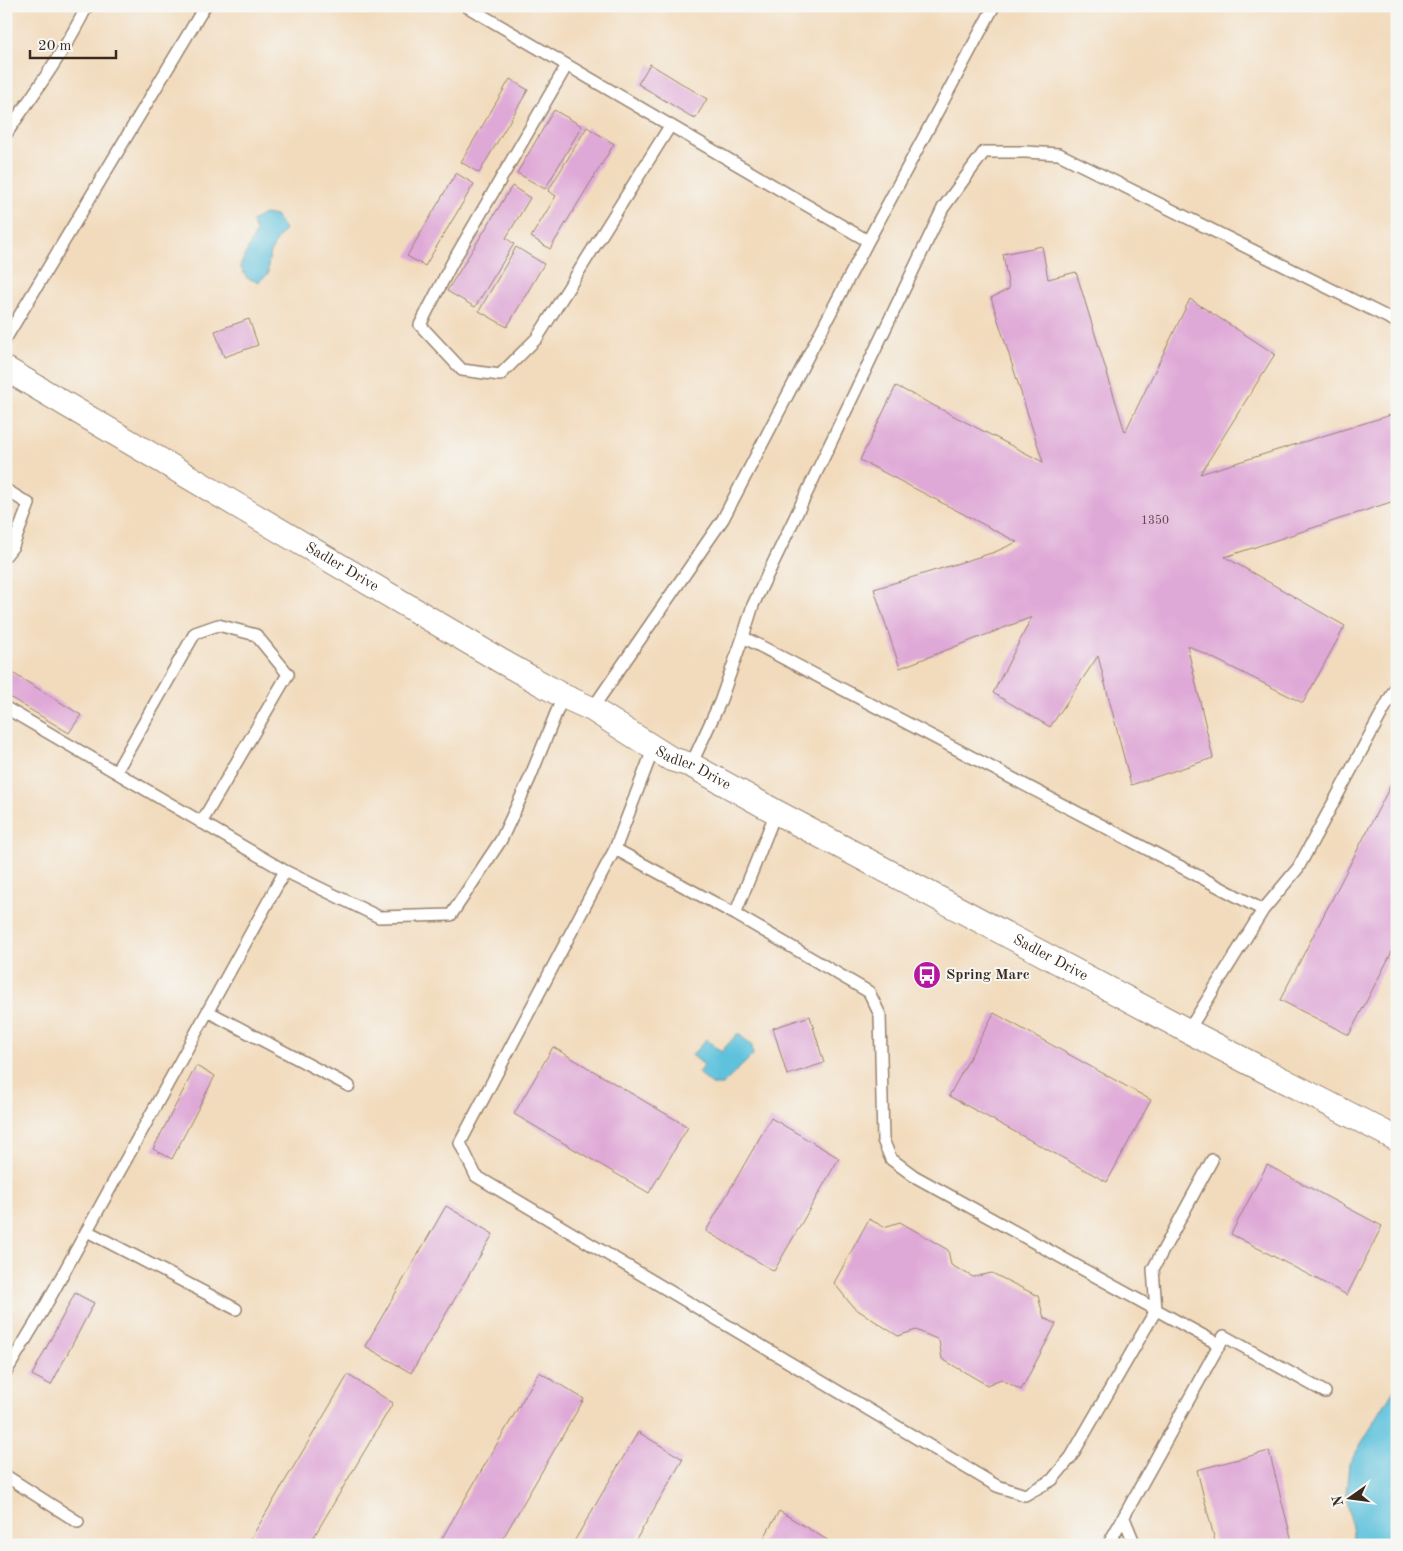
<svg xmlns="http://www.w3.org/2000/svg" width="1403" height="1551" font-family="'Old Standard TT',serif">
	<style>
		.water { fill: #5fc2dd; stroke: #4d767e }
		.building { fill: #dfa9d7 }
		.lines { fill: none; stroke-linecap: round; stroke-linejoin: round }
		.service-casing { stroke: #96826e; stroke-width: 14 }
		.minor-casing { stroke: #96826e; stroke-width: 26 }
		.service { stroke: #fff; stroke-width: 11 }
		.minor { stroke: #fff; stroke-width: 24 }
		.labels { text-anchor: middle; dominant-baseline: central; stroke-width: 4; stroke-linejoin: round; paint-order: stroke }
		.number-label { font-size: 12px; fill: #644a4c }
		.street-label { font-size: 15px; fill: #3b2a1e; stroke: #f6f6f2 }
		.poi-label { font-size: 15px; font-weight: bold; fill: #3b2a1e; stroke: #f6f6f2; text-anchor: start }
	</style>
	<rect width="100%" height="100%" fill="#f6f6f2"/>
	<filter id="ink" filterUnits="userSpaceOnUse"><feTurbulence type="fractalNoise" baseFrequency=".02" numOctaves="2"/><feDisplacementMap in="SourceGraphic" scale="10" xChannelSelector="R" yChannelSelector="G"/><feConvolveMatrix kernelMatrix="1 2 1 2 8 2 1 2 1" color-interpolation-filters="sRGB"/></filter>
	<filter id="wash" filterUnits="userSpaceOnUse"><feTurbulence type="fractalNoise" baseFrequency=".0096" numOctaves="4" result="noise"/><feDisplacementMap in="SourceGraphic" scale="20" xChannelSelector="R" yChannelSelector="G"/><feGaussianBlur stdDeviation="1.12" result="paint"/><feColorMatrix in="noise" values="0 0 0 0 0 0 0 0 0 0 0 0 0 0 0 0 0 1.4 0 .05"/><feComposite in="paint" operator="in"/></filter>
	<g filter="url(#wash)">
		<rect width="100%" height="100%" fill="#f2dbbd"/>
		<path class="water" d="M264,214L276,216L285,229C274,243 267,255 268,274L258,282L247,278L240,266L256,232L252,221Z
			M738,1033L752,1046L753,1055L722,1085H712L698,1073L704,1065L692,1055L706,1039L721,1052Z
			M1397,1384V1545H1355L1346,1494L1349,1464Z"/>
		<g id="blocks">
			<path class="building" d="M650,64L707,99L695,119L638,84Z
				M510,79L528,90L479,173L461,162Z
				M554,110L582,126L545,189L517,173Z
				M587,127L614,144L550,249L531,237L556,196L548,191Z
				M456,173L474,184L425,266L407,256Z
				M512,186L530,198L506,238L514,244L475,307L447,291Z
				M1042,246L1048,279L1076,272L1125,432L1190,299L1275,354L1200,474L1397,413V500L1225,557L1345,626L1303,703L1187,645L1213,758L1131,785L1098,656L1050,727L993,693L1032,617L900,668L874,589L995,552L1017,542L860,460L896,386L1043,462L991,298L1009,289L1003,254Z
				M516,247L544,264L507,327L479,311Z
				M249,319L258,345L224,357L215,331Z
				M6,669L81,715L69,733L6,695Z
				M1397,773V942L1349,1035L1280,1000Z
				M994,1013L1151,1100L1107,1182L949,1096Z
				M810,1016L824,1063L787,1075L773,1028Z
				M553,1047L688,1127L649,1193L514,1114Z
				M196,1066L215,1076L172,1159L153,1149Z
				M771,1118L839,1158L774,1271L706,1231Z
				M1267,1165L1382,1226L1347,1295L1231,1234Z
				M446,1206L493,1234L411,1373L365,1346Z
				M869,1219L884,1227L900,1222L948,1250L951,1265L973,1277L992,1273L1038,1296L1044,1318L1056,1324L1021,1390L1001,1379L987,1385L942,1359L939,1340L916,1330L898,1336L853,1307L834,1283Z
				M75,1293L94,1303L51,1385L32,1375Z
				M539,1372L584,1399L499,1545H438Z
				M348,1375L393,1403L309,1545H247Z
				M638,1432L683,1459L633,1545H572Z
				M1269,1451L1293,1545H1216L1197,1470Z
				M779,1511L836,1545H760Z"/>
		</g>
	</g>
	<g filter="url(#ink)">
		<use href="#blocks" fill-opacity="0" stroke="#96826e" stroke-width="1"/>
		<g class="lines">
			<g class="service-casing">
				<path id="service" d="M466,6L868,241
					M567,65L452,263L420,325L462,370L500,375L537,338L670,126
					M6,134C35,92 65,51 87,6
					M6,338L205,6
					M6,490L29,504L13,546L6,555
					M743,637L753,605L943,208L984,152H1026L1059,154L1397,322
					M6,708L285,871L42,1312L6,1372
					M592,709L723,519L868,241L994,6
					M654,747L615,849L460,1143L476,1176L997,1486L1025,1495L1052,1480L1071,1457L1156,1310L1153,1269L1212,1160
					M691,765L720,702L743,637L1263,910L1188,1031
					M116,772L195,633L218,625L256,635L288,674L201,823
					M776,812L735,914L869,992L880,1015L883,1140L891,1159L914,1176L1220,1345
					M615,849L735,914
					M285,871L379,917L451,915L501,840L529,780L563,696
					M1263,910L1298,868L1397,685
					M209,1012L349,1086
					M87,1231L236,1309
					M6,1476L78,1522
					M1124,1518L1135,1545
					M1108,1545L1224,1336L1325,1392"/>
			</g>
			<g class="minor-casing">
				<g id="minor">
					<path id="s1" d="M6,369L501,661L563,696L592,709L671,759L691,765L776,812L1188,1031L1397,1139"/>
				</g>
			</g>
			<use href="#service" class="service"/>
			<use href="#minor" class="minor"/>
		</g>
	</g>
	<defs>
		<g id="bus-disc" transform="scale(1.4375)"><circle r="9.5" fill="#b5179e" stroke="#f6f6f2"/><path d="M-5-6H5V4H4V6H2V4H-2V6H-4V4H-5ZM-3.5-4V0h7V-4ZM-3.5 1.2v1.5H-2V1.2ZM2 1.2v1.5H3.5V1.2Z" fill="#fff"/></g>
	</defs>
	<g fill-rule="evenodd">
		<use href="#bus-disc" x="927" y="975"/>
	</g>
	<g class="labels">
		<g class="number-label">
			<text x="1155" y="521">1350</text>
		</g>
		<g class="street-label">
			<text stroke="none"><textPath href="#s1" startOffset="390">Sadler Drive</textPath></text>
			<text stroke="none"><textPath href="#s1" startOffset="795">Sadler Drive</textPath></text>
			<text stroke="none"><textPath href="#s1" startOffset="1200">Sadler Drive</textPath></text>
		</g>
		<g class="poi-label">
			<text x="946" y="975">Spring Marc</text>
		</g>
	</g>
	<rect width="1403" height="1551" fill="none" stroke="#f6f6f2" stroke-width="25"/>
	<g transform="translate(1350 1498) rotate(256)" stroke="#f6f6f2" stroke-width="4" paint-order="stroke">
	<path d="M0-4L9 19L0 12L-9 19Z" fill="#3b2a1e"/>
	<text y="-8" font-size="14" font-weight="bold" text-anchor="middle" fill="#3b2a1e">N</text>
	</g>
	<path d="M30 50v8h86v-8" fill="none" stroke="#3b2a1e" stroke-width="2.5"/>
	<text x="38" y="50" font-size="15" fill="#3b2a1e" stroke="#f6f6f2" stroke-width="4" paint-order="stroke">20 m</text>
</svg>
